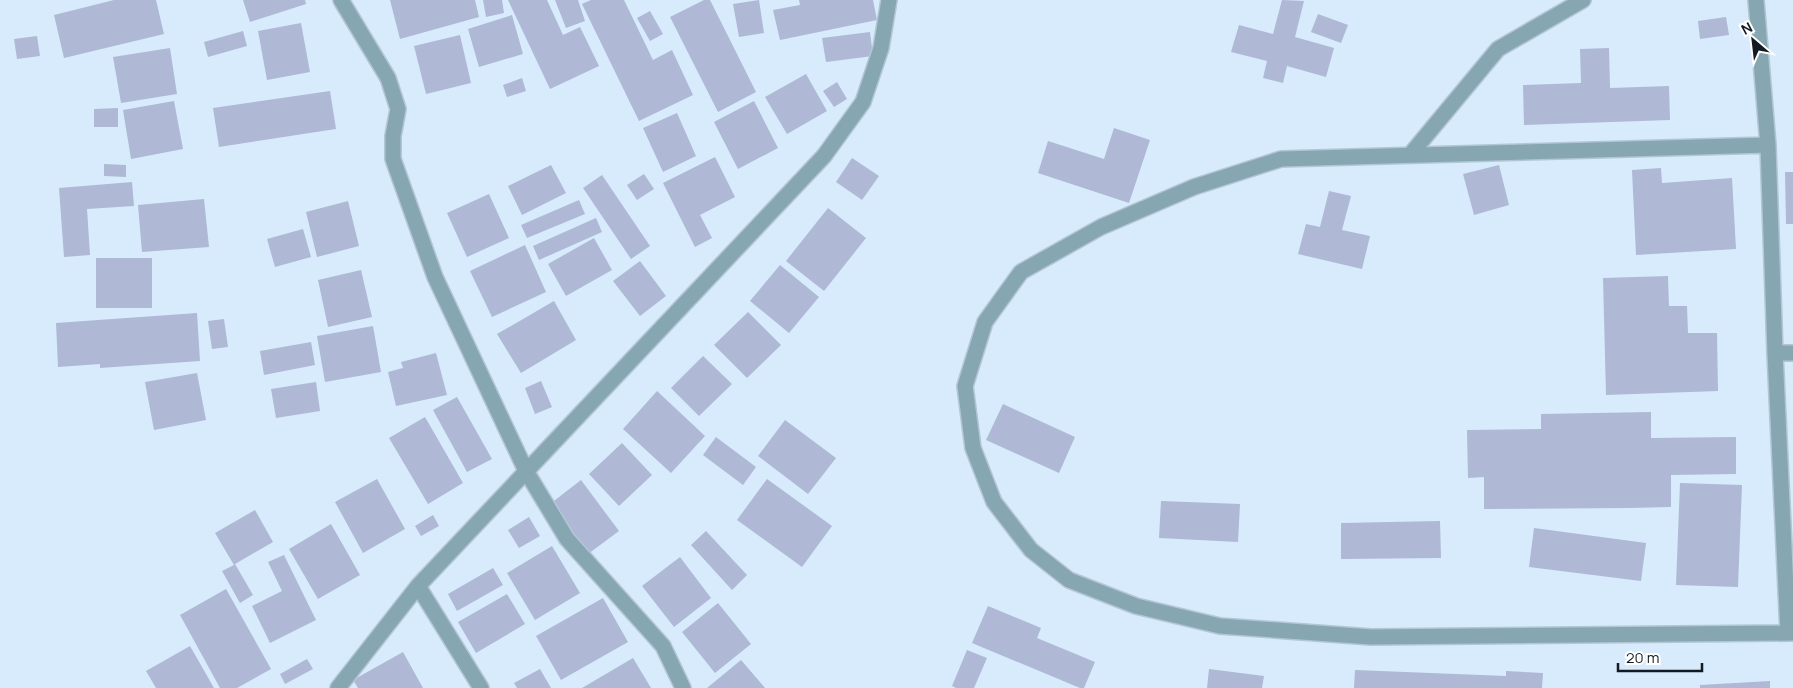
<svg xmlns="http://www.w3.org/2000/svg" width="1793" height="688" font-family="Manrope,sans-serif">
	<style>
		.building { fill: #afb8d4 }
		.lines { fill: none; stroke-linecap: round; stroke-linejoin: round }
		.minor-casing { stroke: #b4c6d6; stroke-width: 18 }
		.minor { stroke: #86a7b2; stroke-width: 15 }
	</style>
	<rect width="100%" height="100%" fill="#d7ebfd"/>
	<path class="building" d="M114,0H156L164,34L64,58L54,15Z
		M243,0H305L306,4L250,22Z
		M390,0H475L479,17L400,39Z
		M483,0H502L504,13L486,17Z
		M508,0H547L563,35L580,27L599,66L550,89Z
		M555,0H578L585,21L566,28Z
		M591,0H624L653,60L672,50L693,95L639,121L582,4Z
		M704,0H710L756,92L718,112L670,17Z
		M759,0L764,33L739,37L733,4Z
		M799,0H873L877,20L780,40L773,10L800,5Z
		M1282,0L1304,1L1295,37L1334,48L1326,77L1287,66L1283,83L1263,78L1267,61L1231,52L1239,25L1273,34Z
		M650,11L663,34L650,41L637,18Z
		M1318,14L1348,25L1341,43L1311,32Z
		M512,15L523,54L479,67L468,29Z
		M1726,17L1729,35L1700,39L1698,21Z
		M301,23L310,72L267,80L258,31Z
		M243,31L247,46L208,57L204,42Z
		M870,32L873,56L826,62L822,38Z
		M460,35L471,83L426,94L414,46Z
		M37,36L40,56L17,59L14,39Z
		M170,48L177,94L121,103L113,57Z
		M1609,48L1610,88L1669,86L1670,120L1524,125L1523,85L1581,83L1580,49Z
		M806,74L827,111L787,134L765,97Z
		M522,78L526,91L507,97L503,85Z
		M837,82L847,99L834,107L823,91Z
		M330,91L336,129L219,147L213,108Z
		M174,101L183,149L131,159L123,110Z
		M754,101L778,148L738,169L714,122Z
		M118,108V127H94V109Z
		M677,113L696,156L663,172L643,128Z
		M1114,128L1150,140L1129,203L1038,173L1048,141L1104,159Z
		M715,157L735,197L700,215L712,238L695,247L663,183Z
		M852,158L879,176L862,200L836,182Z
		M104,164L126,165V177L104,176Z
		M551,165L566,193L522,215L508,186Z
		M1499,165L1509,205L1474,215L1463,174Z
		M1661,168L1662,183L1732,178L1736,249L1636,255L1632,170Z
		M1785,172H1793V224H1786Z
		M644,174L654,189L637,200L627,185Z
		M602,175L650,246L631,259L583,188Z
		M132,182L134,206L87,209L90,255L64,257L59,188Z
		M1329,191L1351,196L1342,230L1370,236L1362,269L1298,254L1306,224L1320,227Z
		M489,194L509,238L467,257L447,213Z
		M204,199L209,247L142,252L138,205Z
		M579,200L585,214L527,238L521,225Z
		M348,201L359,246L317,257L306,212Z
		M828,208L866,238L824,291L786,261Z
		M596,218L602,232L539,260L533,246Z
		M303,229L311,257L275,267L267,239Z
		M594,238L612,270L566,296L548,264Z
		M525,245L546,292L492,317L470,271Z
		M96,258H152V308H96Z
		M640,261L666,296L640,316L613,281Z
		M780,265L819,297L789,333L750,301Z
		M361,270L372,317L328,327L318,280Z
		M1668,276L1669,306H1687L1688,333H1717L1718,391L1606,395L1603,278Z
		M554,301L576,340L521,373L497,334Z
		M748,312L781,345L747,378L714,345Z
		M197,313L200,361L100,368V364L58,367L56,323Z
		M224,319L228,347L212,349L208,321Z
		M373,326L381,372L325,382L317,336Z
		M311,342L315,365L264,375L260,351Z
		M436,353L447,395L396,406L388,372L403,368L401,362Z
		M703,356L732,384L699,416L671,388Z
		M197,373L206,420L154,430L145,382Z
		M541,381L552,407L535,414L525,388Z
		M316,382L320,411L276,418L271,389Z
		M657,391L705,436L671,473L623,429Z
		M457,397L492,459L467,472L433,410Z
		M1003,404L1075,437L1059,473L986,440Z
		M1651,412V438L1736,437V474L1671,475V507L1630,508L1484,509V477L1468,478L1467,430L1541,429V414Z
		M425,417L463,483L428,504L389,438Z
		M785,420L836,458L808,494L758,456Z
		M716,437L756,467L743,485L703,455Z
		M622,443L652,475L619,506L589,474Z
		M377,479L405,529L363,553L335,502Z
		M767,479L832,526L802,567L737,520Z
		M581,480L619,531L588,554L550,504Z
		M1680,483L1742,485L1738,587L1676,585Z
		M1161,501L1240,504L1238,542L1159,538Z
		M255,510L273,542L235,564L253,595L240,603L222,571L234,565L215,533Z
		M433,515L439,526L421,536L415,526Z
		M529,517L540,536L519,548L508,530Z
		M1440,521L1441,558L1341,559V523Z
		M331,524L360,575L318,599L289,549Z
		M1534,528L1646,543L1641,581L1529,567Z
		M706,531L747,575L732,590L691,545Z
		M552,546L580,593L535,620L507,573Z
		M284,555L316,620L270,643L252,606L282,591L268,562Z
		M680,557L711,598L674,627L642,586Z
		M493,568L503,585L457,611L448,594Z
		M226,589L271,669L237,688H220L180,615Z
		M507,594L525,624L476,653L458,622Z
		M603,598L628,642L561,680L536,636Z
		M718,603L751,644L715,673L682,632Z
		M988,606L1041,628L1037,638L1095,662L1084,688H1080L972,643Z
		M190,646L214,688H156L146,671Z
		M967,650L987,658L974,688H956L952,686Z
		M403,652L423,688H358L353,680Z
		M633,658L651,688H582Z
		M307,659L313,669L285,684L280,674Z
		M741,660L765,688H707Z
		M540,669L551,688H517L514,683Z
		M1209,669L1264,676L1262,688H1207Z
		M1355,670L1506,676V671L1543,673L1542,688H1354Z
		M1770,681V688H1700V685Z"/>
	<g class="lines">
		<g class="minor-casing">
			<path id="minor" d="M341,0L388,78L398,109L393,136V159L435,277L526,471L567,539L663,646L683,688
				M1756,0L1768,145L1775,353L1788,633
				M1768,145L1281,159L1194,187L1101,227L1021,272L985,322L965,386L973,448L994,502L1031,550L1069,580L1136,606L1220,626L1371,637L1793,633
				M1410,155L1498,49L1583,0
				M1775,353H1793
				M418,586L481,688
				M338,688L418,586L824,156L863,102L881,48L889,0"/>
		</g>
		<use href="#minor" class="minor"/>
	</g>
	<g transform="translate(1753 40) rotate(332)" stroke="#ffffff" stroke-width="4" paint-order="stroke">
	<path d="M0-4L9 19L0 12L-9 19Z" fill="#121b23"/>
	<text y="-8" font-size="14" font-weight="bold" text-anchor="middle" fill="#121b23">N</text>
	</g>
	<path d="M1618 663v8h84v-8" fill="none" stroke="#121b23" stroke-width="2.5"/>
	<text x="1626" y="663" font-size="15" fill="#121b23" stroke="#ffffff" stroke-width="4" paint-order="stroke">20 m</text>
</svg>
